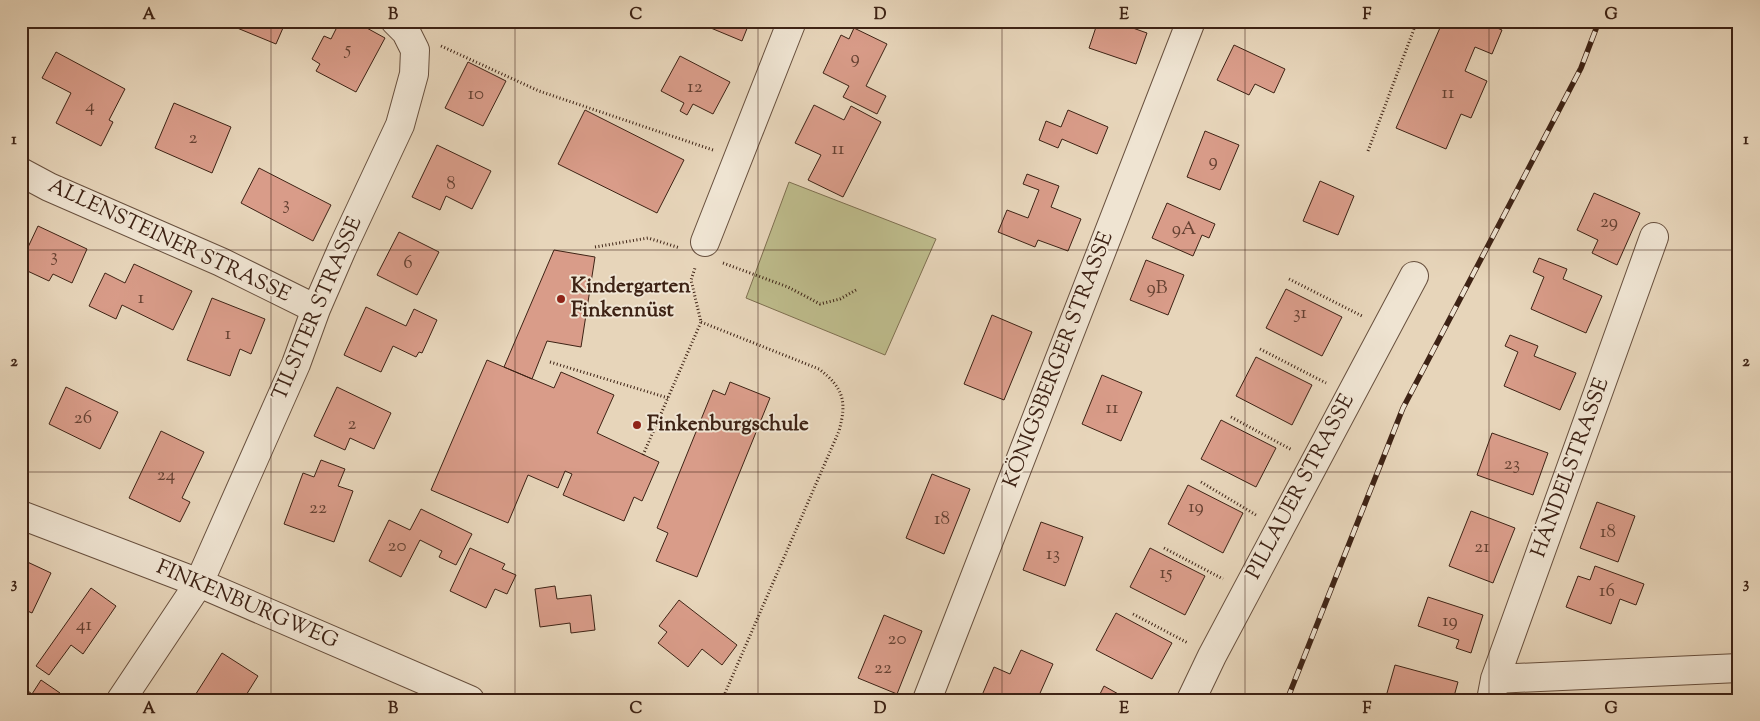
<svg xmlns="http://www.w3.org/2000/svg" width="1760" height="721" font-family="'Sorts Mill Goudy',serif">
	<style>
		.park { fill: #bdbb8b; stroke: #7e6f50 }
		.building { fill: #d99c89; stroke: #3e2315 }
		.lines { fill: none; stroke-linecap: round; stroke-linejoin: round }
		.minor-casing { stroke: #68503e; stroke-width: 30 }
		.path { stroke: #3e2315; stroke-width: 3; stroke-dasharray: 1 2.5; stroke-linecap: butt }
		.minor { stroke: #efe4d2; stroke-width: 28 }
		.rail-casing { stroke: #3e2315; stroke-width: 5.5 }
		.rail { stroke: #efe4d2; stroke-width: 4; stroke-dasharray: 11; stroke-linecap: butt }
		.grid { fill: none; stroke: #3e2315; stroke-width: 1; stroke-opacity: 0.55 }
		.poi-dot { fill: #8f2418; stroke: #efe4d2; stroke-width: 2 }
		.labels { text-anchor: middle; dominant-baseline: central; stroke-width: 4; stroke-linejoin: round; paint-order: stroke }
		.number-label { font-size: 19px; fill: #654132 }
		.street-label { font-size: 21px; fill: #3e2315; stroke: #efe4d2 }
		.poi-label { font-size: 21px; font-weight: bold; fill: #3e2315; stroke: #efe4d2; text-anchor: start }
		.neatline { fill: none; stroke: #3e2315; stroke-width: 2 }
		.grid-label { font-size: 16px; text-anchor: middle; font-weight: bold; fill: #3e2315 }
	</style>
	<rect width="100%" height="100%" fill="#e7d5ba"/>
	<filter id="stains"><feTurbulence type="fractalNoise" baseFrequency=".004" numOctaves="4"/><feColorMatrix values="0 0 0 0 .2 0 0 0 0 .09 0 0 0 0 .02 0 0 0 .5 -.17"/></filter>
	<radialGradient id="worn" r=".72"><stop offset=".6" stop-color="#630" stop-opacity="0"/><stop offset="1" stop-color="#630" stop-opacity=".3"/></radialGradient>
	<path class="park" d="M789,182L936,239L885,355L746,298Z"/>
	<path class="building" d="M225,21H286L276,44L225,23Z
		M340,21H354L385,38L356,92L316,71L320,64L312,59L324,36L331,39Z
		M519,21H534L533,26Z
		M694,21H750L742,41Z
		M1098,21H1113L1147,33L1136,64L1089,48Z
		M1443,21H1486L1485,23L1502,30L1492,54L1475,47L1465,71L1487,81L1471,118L1461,114L1446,149L1396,128Z
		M854,28L887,44L866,86L886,96L877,114L843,97L849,86L823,73L841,35L849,39Z
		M1234,45L1285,69L1274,93L1255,84L1249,95L1217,80Z
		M56,52L125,89L109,120L113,122L101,146L56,123L71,93L42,78Z
		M680,56L730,82L713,114L693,104L687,115L680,111L684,103L661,91Z
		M468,62L506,81L483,126L445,108Z
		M174,103L231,127L212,173L155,148Z
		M814,105L844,120L851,106L881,122L843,197L808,180L821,155L795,143Z
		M585,110L684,160L657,213L558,164Z
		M1068,110L1108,127L1097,154L1062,139L1058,148L1039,140L1046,121L1061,127Z
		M1205,131L1239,145L1220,190L1187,177Z
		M437,145L491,171L472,209L446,196L440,210L412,197Z
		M259,168L331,205L313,241L241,203Z
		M1027,174L1059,186L1051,207L1081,219L1068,251L1038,240L1035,247L998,232L1007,210L1028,218L1039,190L1023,184Z
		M1320,181L1354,196L1338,235L1303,221Z
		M1594,193L1640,213L1617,265L1592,253L1598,240L1577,230Z
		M1167,203L1215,224L1209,238L1202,235L1193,256L1152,238Z
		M38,226L87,249L72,283L53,274L49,281L21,268V262Z
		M399,232L439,252L417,295L377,275Z
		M554,250L595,257L581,347L547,341L532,379L504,367Z
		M1539,258L1567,269L1563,279L1602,296L1586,333L1531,309L1544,277L1533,272Z
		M1146,260L1184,275L1168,315L1130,300Z
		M134,264L192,291L173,330L122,305L116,319L89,306L105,273L125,283Z
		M1286,289L1342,317L1322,356L1266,328Z
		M212,298L265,319L251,354L240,349L230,376L187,360Z
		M366,307L406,326L414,309L437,320L422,353L419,352L416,357L393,346L381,372L344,355Z
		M992,315L1032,332L1004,400L964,384Z
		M1510,335L1538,346L1534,356L1576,373L1560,410L1504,386L1518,352L1505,346Z
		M1256,357L1312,385L1292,425L1236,396Z
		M487,360L554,388L561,372L614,395L597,433L659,462L642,501L634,497L624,521L563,495L572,474L565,471L558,488L528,475L508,523L431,490Z
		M1102,375L1142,392L1121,441L1082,424Z
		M21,382L28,385L21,401Z
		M730,382L770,398L697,577L656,561L668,533L657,528L713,390L725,395Z
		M66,387L118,412L100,449L49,424Z
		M337,387L391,413L374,449L350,438L345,450L314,436Z
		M1221,420L1276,448L1256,487L1201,459Z
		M161,431L204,452L182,498L190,502L180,522L129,498Z
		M1492,433L1548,453L1533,495L1477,475Z
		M321,460L345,469L338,486L353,491L334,542L284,524L303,473L314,477Z
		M932,474L970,489L944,554L906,538Z
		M1188,485L1243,513L1223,553L1168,524Z
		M1597,502L1635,516L1618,562L1580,548Z
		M421,509L472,534L456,565L439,557L442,551L420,540L401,577L369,561L389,520L410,530Z
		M1471,511L1515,528L1493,583L1449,566Z
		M1041,522L1083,537L1065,586L1023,570Z
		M470,548L505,564L502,569L516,575L507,594L495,589L486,608L450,591Z
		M1150,548L1205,576L1185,615L1130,587Z
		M21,559L51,573L32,613L23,609L21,614Z
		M1595,566L1644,584L1636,605L1620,599L1611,624L1566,607L1578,576L1590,580Z
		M555,586L557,599L591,595L595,630L571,633L570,623L540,627L535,589Z
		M91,588L116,606L83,654L71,645L49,675L36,666Z
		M1428,597L1483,615L1471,653L1456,648L1459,640L1418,626Z
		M679,600L737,645L722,665L702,649L688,667L658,643L667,632L659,626Z
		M1116,613L1172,643L1152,679L1096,650Z
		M884,615L922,631L897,694L858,678Z
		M1021,650L1053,664L1037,700H980L994,667L1010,674Z
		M222,653L258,676L243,700H192Z
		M1395,665L1458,682L1453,700H1385Z
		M41,680L60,693L55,700H21L28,691L32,694Z
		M1104,686L1129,700H1097Z"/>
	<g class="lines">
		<g class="minor-casing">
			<path id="minor" d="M21,172L49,187L221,262L316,309
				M705,242L792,21
				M21,515L199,583L470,700
				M1495,679L1739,668
				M121,700L199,583L296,364L316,309L342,249L400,125L414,74L415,50L406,32L395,21
				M927,700L1191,21
				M1191,700L1212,656L1414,276
				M1491,700L1495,679L1654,237"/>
		</g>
		<path class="path" d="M441,46L539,91L713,150
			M1368,151L1417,21
			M595,247L648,238L680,248
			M723,263L788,287L820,304L840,299L856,290
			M1289,279L1362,316
			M701,322L819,369C844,388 847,402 839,431L722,700
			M1260,349L1326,383
			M550,362L668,398
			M1231,417L1292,450
			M643,455L701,322L691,280L695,268
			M1201,482L1256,515
			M1164,548L1223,579
			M1133,614L1188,643"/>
		<use href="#minor" class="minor"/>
		<g class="rail-casing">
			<path id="rail" d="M1287,700L1403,408L1581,68L1599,21"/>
		</g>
		<use href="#rail" class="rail"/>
	</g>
	<path class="grid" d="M271,21V700M515,21V700M758,21V700M1002,21V700M1245,21V700M1489,21V700M21,250H1739M21,472H1739"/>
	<g class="poi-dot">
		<circle cx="561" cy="299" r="5"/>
		<circle cx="637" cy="425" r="5"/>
	</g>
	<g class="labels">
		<g class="number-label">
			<text x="348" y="49">5</text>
			<text x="855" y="58">9</text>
			<text x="695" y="87">12</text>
			<text x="1448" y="93">11</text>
			<text x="476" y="94">10</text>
			<text x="90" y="106">4</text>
			<text x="193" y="138">2</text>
			<text x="838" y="149">11</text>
			<text x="1213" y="161">9</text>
			<text x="451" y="184">8</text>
			<text x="286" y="204">3</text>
			<text x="1609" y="222">29</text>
			<text x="1184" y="229">9A</text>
			<text x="54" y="256">3</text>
			<text x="408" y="263">6</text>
			<text x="1157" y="288">9B</text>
			<text x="141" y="298">1</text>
			<text x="1300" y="313">31</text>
			<text x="228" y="334">1</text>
			<text x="1112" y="408">11</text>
			<text x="83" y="418">26</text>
			<text x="352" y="424">2</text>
			<text x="1512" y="464">23</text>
			<text x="166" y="475">24</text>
			<text x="1196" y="507">19</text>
			<text x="318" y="508">22</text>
			<text x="942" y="519">18</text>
			<text x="1608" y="532">18</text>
			<text x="397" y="546">20</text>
			<text x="1482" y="547">21</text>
			<text x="1053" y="554">13</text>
			<text x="1166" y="573">15</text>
			<text x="1607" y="591">16</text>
			<text x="1450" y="621">19</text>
			<text x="84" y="625">41</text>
			<text x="897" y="639">20</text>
			<text x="883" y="668">22</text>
		</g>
		<g class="street-label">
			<text transform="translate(169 241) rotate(25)">ALLENSTEINER STRASSE</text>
			<text transform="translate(318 309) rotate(-67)">TILSITER STRASSE</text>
			<text transform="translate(1059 360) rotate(-69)">KÖNIGSBERGER STRASSE</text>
			<text transform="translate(1571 468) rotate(-70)">HÄNDELSTRASSE</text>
			<text transform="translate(1301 487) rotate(-62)">PILLAUER STRASSE</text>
			<text transform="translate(247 605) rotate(23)">FINKENBURGWEG</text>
		</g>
		<g class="poi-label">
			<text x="571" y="287">Kindergarten<tspan x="571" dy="24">Finkennüst</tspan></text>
			<text x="647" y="425">Finkenburgschule</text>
		</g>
	</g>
	<rect width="1760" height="721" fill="none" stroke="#e7d5ba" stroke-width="55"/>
	<rect x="28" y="28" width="1704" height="666" class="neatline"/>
	<g class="grid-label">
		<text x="149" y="19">A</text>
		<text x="393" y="19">B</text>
		<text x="636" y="19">C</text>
		<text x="880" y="19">D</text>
		<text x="1124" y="19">E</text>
		<text x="1367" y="19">F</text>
		<text x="1611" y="19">G</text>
		<text x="14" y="144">1</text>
		<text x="1746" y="144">1</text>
		<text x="14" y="366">2</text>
		<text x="1746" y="366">2</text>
		<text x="14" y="588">3</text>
		<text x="1746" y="588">3</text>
		<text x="149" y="713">A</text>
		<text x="393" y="713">B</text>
		<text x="636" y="713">C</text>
		<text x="880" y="713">D</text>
		<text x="1124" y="713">E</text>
		<text x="1367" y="713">F</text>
		<text x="1611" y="713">G</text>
	</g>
	<rect width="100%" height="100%" filter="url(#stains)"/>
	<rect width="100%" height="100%" fill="url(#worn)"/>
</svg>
